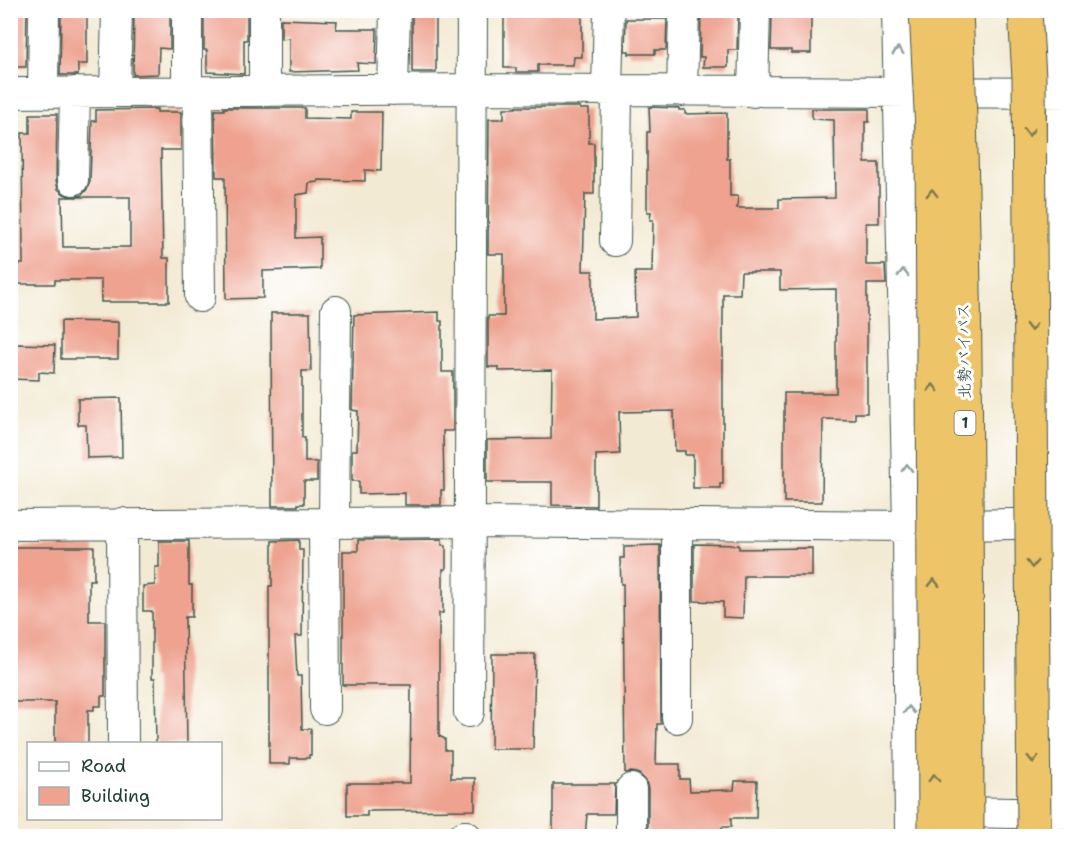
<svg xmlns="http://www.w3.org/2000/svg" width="1081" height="847" font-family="'Shantell Sans','Klee One',sans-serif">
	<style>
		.building { fill: #eea28f; fill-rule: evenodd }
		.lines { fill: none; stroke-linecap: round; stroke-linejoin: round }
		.minor-casing { stroke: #3f574c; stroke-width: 32 }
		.minor { stroke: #fff; stroke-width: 30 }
		.highway-bridge-casing { stroke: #3f574c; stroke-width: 35; stroke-linecap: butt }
		.highway-bridge { stroke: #eec469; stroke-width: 33 }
		.oneway { stroke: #8f9e9a }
		.oneway2 { stroke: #7c7a4c }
		.labels { text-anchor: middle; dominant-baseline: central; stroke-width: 6; stroke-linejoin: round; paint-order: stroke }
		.shield { fill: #fff; stroke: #627771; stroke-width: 1.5 }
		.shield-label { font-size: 15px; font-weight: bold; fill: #1f3d34 }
		.street-label { font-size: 16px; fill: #1f3d34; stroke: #fff }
	</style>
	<rect width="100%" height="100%" fill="#fff"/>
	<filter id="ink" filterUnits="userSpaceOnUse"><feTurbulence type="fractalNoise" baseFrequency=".0167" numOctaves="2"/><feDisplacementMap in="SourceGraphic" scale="12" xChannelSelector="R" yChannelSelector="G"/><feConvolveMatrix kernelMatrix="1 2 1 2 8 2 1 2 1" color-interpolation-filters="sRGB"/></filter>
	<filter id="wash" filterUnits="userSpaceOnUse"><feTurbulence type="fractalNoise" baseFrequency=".008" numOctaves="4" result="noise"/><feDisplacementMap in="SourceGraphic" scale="24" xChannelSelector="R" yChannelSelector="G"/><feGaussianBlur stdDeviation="1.35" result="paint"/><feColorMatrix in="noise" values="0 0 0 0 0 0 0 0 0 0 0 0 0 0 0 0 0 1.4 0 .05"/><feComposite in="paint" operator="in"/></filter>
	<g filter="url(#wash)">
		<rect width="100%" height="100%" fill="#f3ead4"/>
		<g id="blocks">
			<path class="building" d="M10,10H27L26,67H10Z
				M61,10H87V64H78V75H60Z
				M134,10H170V49L159,48L158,74L133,75Z
				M204,10H247V40H244V74L207,72V50H204Z
				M504,10H582V57H574L573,65H538V72H516V68H504Z
				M701,10H729V16H738L737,50H728V67H703L704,57H700Z
				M412,11H436V72H412Z
				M772,16H811V53H791V50H771Z
				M281,19L337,21L336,29H377L376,64L357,63L358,70L289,72V38L281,39Z
				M626,19H667L666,50H655V54H629V51H625Z
				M516,107H580V109H589V143H594V194H585L583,271H593V319L636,317L635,272H652L653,220H650L651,212H647V132H650L649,107L679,108V110H685V114L727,113V159H730V196H738L737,208H779V199L835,198L834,120L812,119V109H869V122H865V163H879V223H866V265H885L886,284H867V413H855V420L823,419L822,502H784V393H836V289L780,290V272H741L740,294H723V484H720V488H693V455H685V451H675L674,411L619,412L620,454L596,455V506L552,505V482H487V440L551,439L552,370L499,371V367H488V316H504V254H488L489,119H504V108H516Z
				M224,108H305V118L351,119V112H382L381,171L365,170V181L318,180V182L309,183L308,193L296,195V238L320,237V269L263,271V298L226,299L225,177H216L215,110H224Z
				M157,109V112H181V150H161L163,258H169V302H101V280H55V284H10V264H23L22,133H30V114H57L56,180L58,189L64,194L73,197L82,195L87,189L90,181L92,121H96V110ZM62,197H130V247H63Z
				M439,312V321H442V372H453V431H443L444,490H441V505H405V493L359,494V481H352V450H357L358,411L352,410L354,315Z
				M271,313H310L311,371H302V437H305V462H317V481H304V504H298V506H272Z
				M61,321L118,322V359H61Z
				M16,344L55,345L54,373L39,372V380L10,379V347H16Z
				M121,398L122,457L87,458L86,425H78V399Z
				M442,539V545H446V569H443V613H439V736L445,739V750H451V778H475V810L367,811V816H347V783H410L411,685H343V551H358V540Z
				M299,540V550H303L302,636H295L297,676H301L302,729H311V755H309V758H290V764H269V586H272V541Z
				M159,541H189V585H192V617H185L187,744H156L155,678H152V611H143V586L155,585V567H159Z
				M694,544L739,545V549L812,548V576H744L743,618L723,617V602L694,601Z
				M660,545L661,724H657L656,764H680V779H689L690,791L734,790L735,781H757L756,818H731V827H722V837H648V789L646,781L639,774L632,772L625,773L623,584H621L620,558H624V546Z
				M10,547H94V580H89V621H105V696H101V706H94V710H88V744H55V702H10Z
				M492,654H535L533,749H491Z
				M553,784H615L614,814H587L585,837H553Z"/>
		</g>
	</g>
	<g filter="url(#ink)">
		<use href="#blocks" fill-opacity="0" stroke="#3f574c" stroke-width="1.5"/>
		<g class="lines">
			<g class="minor-casing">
				<path id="minor" d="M187,10V91
					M897,10L908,526L910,836
					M393,90L395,10
					M607,90L609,10
					M198,91L200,297
					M264,91V10
					M682,91L684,10
					M43,92L44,10
					M115,92L117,10
					M753,92L755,10
					M10,93L472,89L1070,93
					M73,180L75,92
					M615,241L617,90
					M324,522L325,709
					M334,522L336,311
					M122,523L123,744
					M10,525L471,522L908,526L1070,523
					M677,526V718
					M469,712L472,10
					M631,789V836
					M910,811L1059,814V523L1062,93L1057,10
					M464,836H466"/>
			</g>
			<use href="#minor" class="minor"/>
			<g class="highway-bridge-casing">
				<path id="highway-bridge" d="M926,10L932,130L935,836
					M956,10C968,285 966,561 967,836
					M1025,10L1029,78L1034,836"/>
			</g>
			<use href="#highway-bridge" class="highway-bridge"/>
		</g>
		<defs><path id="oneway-chevron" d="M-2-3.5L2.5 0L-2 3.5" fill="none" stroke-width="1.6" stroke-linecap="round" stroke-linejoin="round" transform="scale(1.5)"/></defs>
		<g class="oneway">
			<use href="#oneway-chevron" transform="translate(898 51) rotate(-92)"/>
			<use href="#oneway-chevron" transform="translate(903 273) rotate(-91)"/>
			<use href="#oneway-chevron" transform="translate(907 468) rotate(-91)"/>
			<use href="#oneway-chevron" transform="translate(909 710) rotate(-90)"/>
		</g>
		<g class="oneway2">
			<use href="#oneway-chevron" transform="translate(1029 132) rotate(90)"/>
			<use href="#oneway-chevron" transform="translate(932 193) rotate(-90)"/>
			<use href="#oneway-chevron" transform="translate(1031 327) rotate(90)"/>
			<use href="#oneway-chevron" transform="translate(933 388) rotate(-90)"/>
			<use href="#oneway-chevron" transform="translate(1032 564) rotate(90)"/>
			<use href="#oneway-chevron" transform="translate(934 583) rotate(-90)"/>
			<use href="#oneway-chevron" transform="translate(1033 759) rotate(90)"/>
			<use href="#oneway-chevron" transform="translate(934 778) rotate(-90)"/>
		</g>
	</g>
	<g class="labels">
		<rect class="shield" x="954.5" y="411" width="21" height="24" rx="4.5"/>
		<g class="shield-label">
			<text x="965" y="423">1</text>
		</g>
		<g class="street-label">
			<text transform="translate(964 351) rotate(-91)">北勢バイパス</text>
		</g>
	</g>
	<rect width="1081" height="847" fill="none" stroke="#fff" stroke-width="36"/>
	<rect x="27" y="742" width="195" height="78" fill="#ffffff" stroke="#a5b1ae" stroke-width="1.5"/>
	<rect x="39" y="762" width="30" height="9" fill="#ffffff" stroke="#a5b1ae" stroke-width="1.5"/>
	<text x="81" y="772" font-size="18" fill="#1f3d34">Road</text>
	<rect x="39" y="787" width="30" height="18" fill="#eea28f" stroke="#a5b1ae" stroke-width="1.5"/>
	<text x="81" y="802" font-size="18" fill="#1f3d34">Building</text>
</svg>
